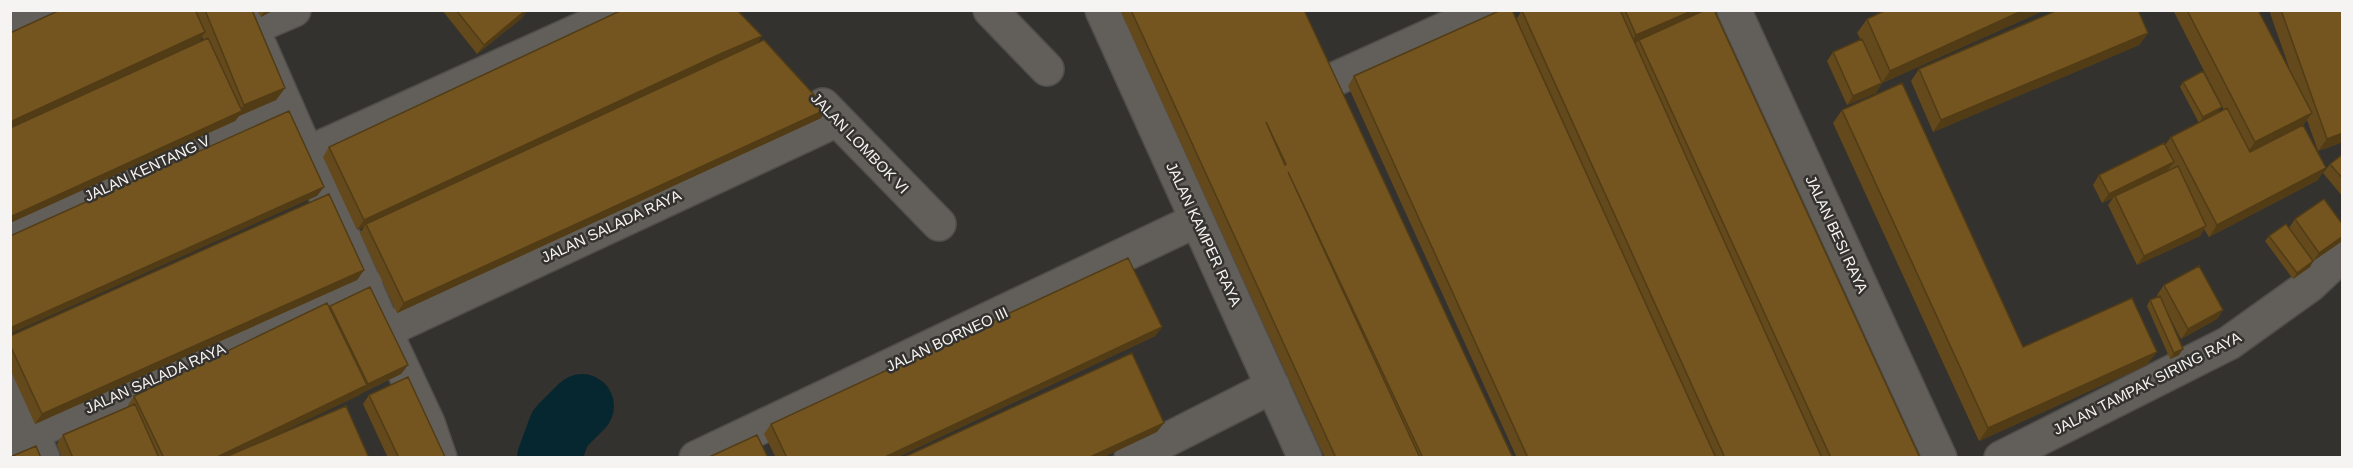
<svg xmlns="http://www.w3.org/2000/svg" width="2353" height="468" font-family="Helvetica,sans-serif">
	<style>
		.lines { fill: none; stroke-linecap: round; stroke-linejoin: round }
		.river { stroke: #072730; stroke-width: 64 }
		.minor-casing { stroke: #504e4b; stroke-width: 36 }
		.minor { stroke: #625f5b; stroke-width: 33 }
		.wall { fill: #64491c }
		.shaded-wall { fill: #513c16 }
		.building { fill: #745520; stroke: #513c16; stroke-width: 1.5; fill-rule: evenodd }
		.labels { text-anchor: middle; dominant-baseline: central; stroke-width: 5; stroke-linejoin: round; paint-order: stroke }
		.street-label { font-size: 15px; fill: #f6f4f2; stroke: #34322e }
	</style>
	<rect width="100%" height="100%" fill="#34322e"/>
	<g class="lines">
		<path class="river" d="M549,458L560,428L582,406"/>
		<g class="minor-casing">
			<path id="minor" d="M244,10L385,331L428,423L440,458
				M990,10L1047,69
				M1102,10L1305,458
				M1734,10L1940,458
				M10,27L46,10
				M252,28L294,10
				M1335,79L1487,10
				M823,105L939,224
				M306,154L624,10
				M10,232L284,103
				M385,331L837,120
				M10,387L43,458
				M10,443L366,284
				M696,458L1197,220
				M1131,458L1273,386
				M2001,458L2229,343L2310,285L2342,255"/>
		</g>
		<use href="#minor" class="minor"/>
	</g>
	<path class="wall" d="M60,10H252L285,88L276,100L239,116L235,121L10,223V128L204,40L202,37L199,42Z
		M257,10H274L261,17Z
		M442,10H527L522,18L477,54Z
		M1120,10H1304L1513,458H1325Z
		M1522,10H1704L1920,458H1517L1348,86L1354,76L1516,20Z
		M2045,10L1882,83L1876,93L1847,105L1827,61L1833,52L1861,40L1857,33L1867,19Z
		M2173,10H2258L2291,73L2269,10H2343V142L2318,151L2307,120L2303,125L2318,180L2209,237L2204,229L2200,236L2137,265L2108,205L2113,198L2102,203L2093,185L2099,175L2165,145L2171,137L2224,110Z
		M2148,33L2139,45L1933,132L1911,81L1919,69Z
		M757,43L821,118L397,313L360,233L364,227L357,230L323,157L329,147Z
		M2183,82L2218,112L2199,123L2180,87Z
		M1842,110L2023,347L2147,365L1979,441L1833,123Z
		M2343,154V197L2323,173L2330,164Z
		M2295,219L2343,236V240L2313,261L2310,267L2293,279L2265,241L2269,236L2289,228Z
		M364,270L357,280L35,424L10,369V336Z
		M2164,285L2223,310L2217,319L2181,339L2166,310L2179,355L2170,359L2147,306L2150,300L2158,297L2157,295Z
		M330,306L408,365L401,374L263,441L369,458H62L57,444L63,435L129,407L128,405L134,396L329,307Z
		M1162,327L1155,336L896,458H776L764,434L771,424Z
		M369,395L445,458H388L363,404Z"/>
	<path class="shaded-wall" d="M265,10H274L261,17Z
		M526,10H527L522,18L477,54L484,45Z
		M1694,10H1704L1639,40L1636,43L1627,47L1636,35Z
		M2024,10H2045L1882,83L1876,93L1847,105L1853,96L1881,84L1890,71Z
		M205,32L199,42L10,128V122Z
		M2148,33L2139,45L1933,132L1941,120Z
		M762,36L756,46L366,224L364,227L357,230L364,220L720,54Z
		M285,88L276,100L239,116L235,121L10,223V217L239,112L244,105Z
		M2222,107L2218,112L2199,123L2203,117Z
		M827,109L821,118L397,313L404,303Z
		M2312,113L2303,125L2246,154L2255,142Z
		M2343,133V142L2318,151L2327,139Z
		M2174,162L2167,171L2115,196L2113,198L2102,203L2109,194Z
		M2326,168L2318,180L2209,237L2217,225Z
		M324,187L317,196L10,334V328Z
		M2206,226L2200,236L2137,265L2144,256Z
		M2343,236V240L2341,242L2312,262L2319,253Z
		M2313,261L2310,267L2293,279L2297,273Z
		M364,270L357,280L35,424L42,414Z
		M2223,310L2217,319L2181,339L2188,329Z
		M1162,327L1155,336L896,458H883Z
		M2183,349L2179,355L2170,359L2174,353Z
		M2157,352L2147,365L1979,441L1988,428Z
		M408,365L401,374L361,393L360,395L228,458H215Z
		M1164,423L1157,432L1102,458H1088Z"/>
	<path class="building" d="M60,10H195L205,32L10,122V33Z
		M205,10H252L285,88L244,105Z
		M456,10H526L484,45Z
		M622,10H737L762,36L720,54L364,220L329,147Z
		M1131,10H1304L1513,458H1423L1288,172L1420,458H1336ZM1266,122L1286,164L1285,165Z
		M1501,10H1512L1716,458H1528L1354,76Z
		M1620,10L1822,458H1725L1522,11Z
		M1625,10H1694L1636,35Z
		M1705,10H1714L1920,458H1831L1639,40Z
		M1886,10H2024L1890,71L1867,19Z
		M2058,10H2138L2148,33L1941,120L1919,69Z
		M2187,10H2258L2312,113L2255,142Z
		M2281,10H2343V133L2327,139Z
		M208,38L242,111L10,217V128Z
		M1862,39L1882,83L1853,96L1833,52Z
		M764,40L827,109L404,303L366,224Z
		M2203,71L2222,107L2203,117L2183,82Z
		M1902,83L2023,347L2132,298L2157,352L1988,428L1842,110Z
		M2227,108L2250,152L2303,125L2326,168L2217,225L2171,137Z
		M289,111L324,187L10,328V236Z
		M2164,143L2174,162L2109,194L2099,175Z
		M2343,154V179L2330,164Z
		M2178,166L2206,226L2144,256L2115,196Z
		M329,194L364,270L42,414L10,345V336Z
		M2324,199L2343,225V236L2319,253L2295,219Z
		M2286,224L2313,261L2297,273L2269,236Z
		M1128,258L1162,327L883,458H787L771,424Z
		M2199,266L2223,310L2188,329L2164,285Z
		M370,287L408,365L368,384L330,306Z
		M2160,296L2183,349L2174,353L2150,300Z
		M327,303L367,385L215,458H164L134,396Z
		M1132,353L1164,423L1088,458H902Z
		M408,377L445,457V458H399L369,395Z
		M135,404L159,458H73L63,435Z
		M346,406L369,458H223Z
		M757,435L768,458H707Z
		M36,446L41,458H10V457Z"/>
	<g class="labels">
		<g class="street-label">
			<text transform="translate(860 143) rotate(46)">JALAN LOMBOK VI</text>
			<text transform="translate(147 168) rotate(-25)">JALAN KENTANG V</text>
			<text transform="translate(611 226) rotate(-25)">JALAN SALADA RAYA</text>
			<text transform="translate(1204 234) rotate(65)">JALAN KAMPER RAYA</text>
			<text transform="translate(1837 234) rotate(65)">JALAN BESI RAYA</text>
			<text transform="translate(947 339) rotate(-25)">JALAN BORNEO III</text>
			<text transform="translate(155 378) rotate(-24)">JALAN SALADA RAYA</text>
			<text transform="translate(2147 383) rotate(-27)">JALAN TAMPAK SIRING RAYA</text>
		</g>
	</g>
	<rect width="2353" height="468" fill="none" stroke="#f6f4f2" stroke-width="24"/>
</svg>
